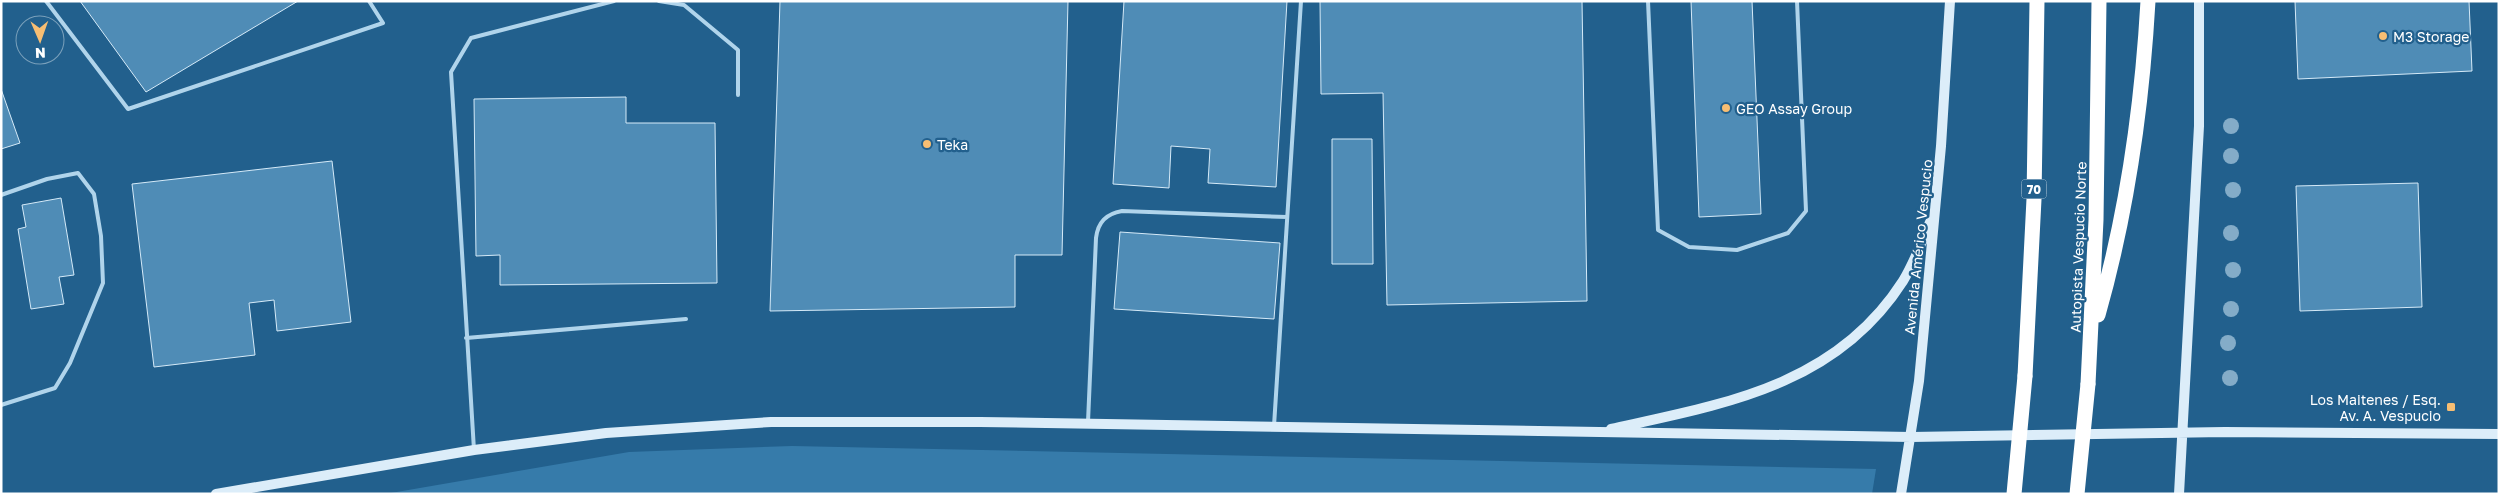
<svg xmlns="http://www.w3.org/2000/svg" width="2500" height="495" font-family="'Golos Text',sans-serif">
	<style>
		.green { fill: #367baa }
		.building { fill: #4f8cb6; stroke: #d5eaf8 }
		.lines { fill: none; stroke-linecap: round; stroke-linejoin: round }
		.lane { stroke: #b0d4eb; stroke-width: 4 }
		.secondary { stroke: #dcedf9; stroke-width: 10 }
		.highway { stroke: #fff; stroke-width: 15 }
		.highway-bridge { stroke: #fff; stroke-width: 15 }
		.tree { fill: #84acc8 }
		.poi-dot { fill: #f7be73; stroke: #22608d; stroke-width: 2 }
		.labels { text-anchor: middle; dominant-baseline: central; stroke-width: 4.5; stroke-linejoin: round; paint-order: stroke }
		.shield { fill: #22608d; stroke: #bdcfdd; stroke-width: 1 }
		.shield-label { font-size: 12px; font-weight: bold; fill: #fff }
		.poi-label { font-size: 14px; fill: #fff; stroke: #22608d; text-anchor: start }
		.street-label { font-size: 14px; fill: #fff; stroke: #22608d }
	</style>
	<rect width="100%" height="100%" fill="#22608d"/>
	<path class="green" d="M792,446L1876,469L1872,494H385L629,452Z"/>
	<path class="building" d="M80,1H298L146,92Z
		M780,1H1068L1062,255H1015V307L770,311Z
		M1124,1H1287L1276,187L1208,183L1210,149L1171,146L1169,188L1113,184Z
		M1320,1H1582L1587,301L1387,305L1383,93L1321,94Z
		M1691,1H1752L1761,214L1699,217Z
		M2295,1H2469L2472,71L2298,79Z
		M1,89L20,143L1,149Z
		M626,97V123H715L717,283L500,285V255L476,256L474,99Z
		M1332,139H1372L1373,264H1332Z
		M332,161L351,322L277,331L274,300L249,303L255,355L154,367L132,184Z
		M2418,183L2422,307L2300,311L2296,186Z
		M61,198L74,275L59,277L64,304L31,309L18,229L26,227L22,205Z
		M1120,232L1280,243L1274,319L1114,309Z"/>
	<g class="lines">
		<path class="lane" d="M46,1L128,109L383,23L369,1
			M659,1L684,5L738,50V95
			M1648,1L1658,230L1689,247L1737,250L1788,233L1806,211L1797,1
			M1,195L47,179L78,173L94,194L101,236L103,283L70,363L55,388L1,405
			M466,338L686,319
			M1088,422L1096,238C1098,222 1106,214 1122,211L1287,217
			M1274,426L1301,1
			M474,450L451,72L471,38L614,1"/>
		<path class="secondary" d="M1611,429C1724,404 1836,386 1903,281C1914,263 1922,242 1930,222
			M216,494L474,450L606,433L771,422H980L1911,437L2225,432L2499,434
			M1901,494L1919,381L1941,146L1950,1
			M2179,494L2199,126V1"/>
		<path class="highway" d="M2098,315C2127,213 2142,107 2148,1
			M2025,376L2034,199L2037,1
			M2088,384L2096,220L2099,1"/>
		<path class="highway-bridge" d="M2014,494L2025,376
			M2077,494L2088,384"/>
	</g>
	<g class="tree">
		<circle cx="2231" cy="126" r="8"/>
		<circle cx="2231" cy="156" r="8"/>
		<circle cx="2233" cy="190" r="8"/>
		<circle cx="2231" cy="233" r="8"/>
		<circle cx="2233" cy="270" r="8"/>
		<circle cx="2231" cy="309" r="8"/>
		<circle cx="2228" cy="343" r="8"/>
		<circle cx="2230" cy="378" r="8"/>
	</g>
	<g class="poi-dot">
		<circle cx="2383" cy="36" r="5"/>
		<circle cx="1726" cy="108" r="5"/>
		<circle cx="927" cy="144" r="5"/>
		<rect x="2446" y="402" width="10" height="10" rx="2.5"/>
	</g>
	<g class="labels">
		<rect class="shield" x="2021.5" y="179.5" width="25" height="19" rx="4"/>
		<g class="shield-label">
			<text x="2034" y="189">70</text>
		</g>
		<g class="poi-label">
			<text x="2393" y="36">M3 Storage</text>
			<text x="1736" y="108">GEO Assay Group</text>
			<text x="937" y="144">Teka</text>
			<text x="2441" y="399" text-anchor="end">Los Maitenes / Esq.<tspan x="2441" dy="16">Av. A. Vespucio</tspan></text>
		</g>
		<g class="street-label">
			<text transform="translate(1918 247) rotate(-84)">Avenida Américo Vespucio</text>
			<text transform="translate(2078 247) rotate(-88)">Autopista Vespucio Norte</text>
		</g>
	</g>
	<rect width="2500" height="495" fill="none" stroke="#ffffff" stroke-width="5"/>
	<g transform="translate(40 40) rotate(178)"><circle r="24" fill="#22608d" stroke="#7aa0bb"/>
	<path d="M0-4L9 19L0 12L-9 19Z" fill="#f7be73"/>
	<text y="-8" font-size="14" font-weight="bold" text-anchor="middle" fill="#ffffff">N</text>
	</g>
</svg>
